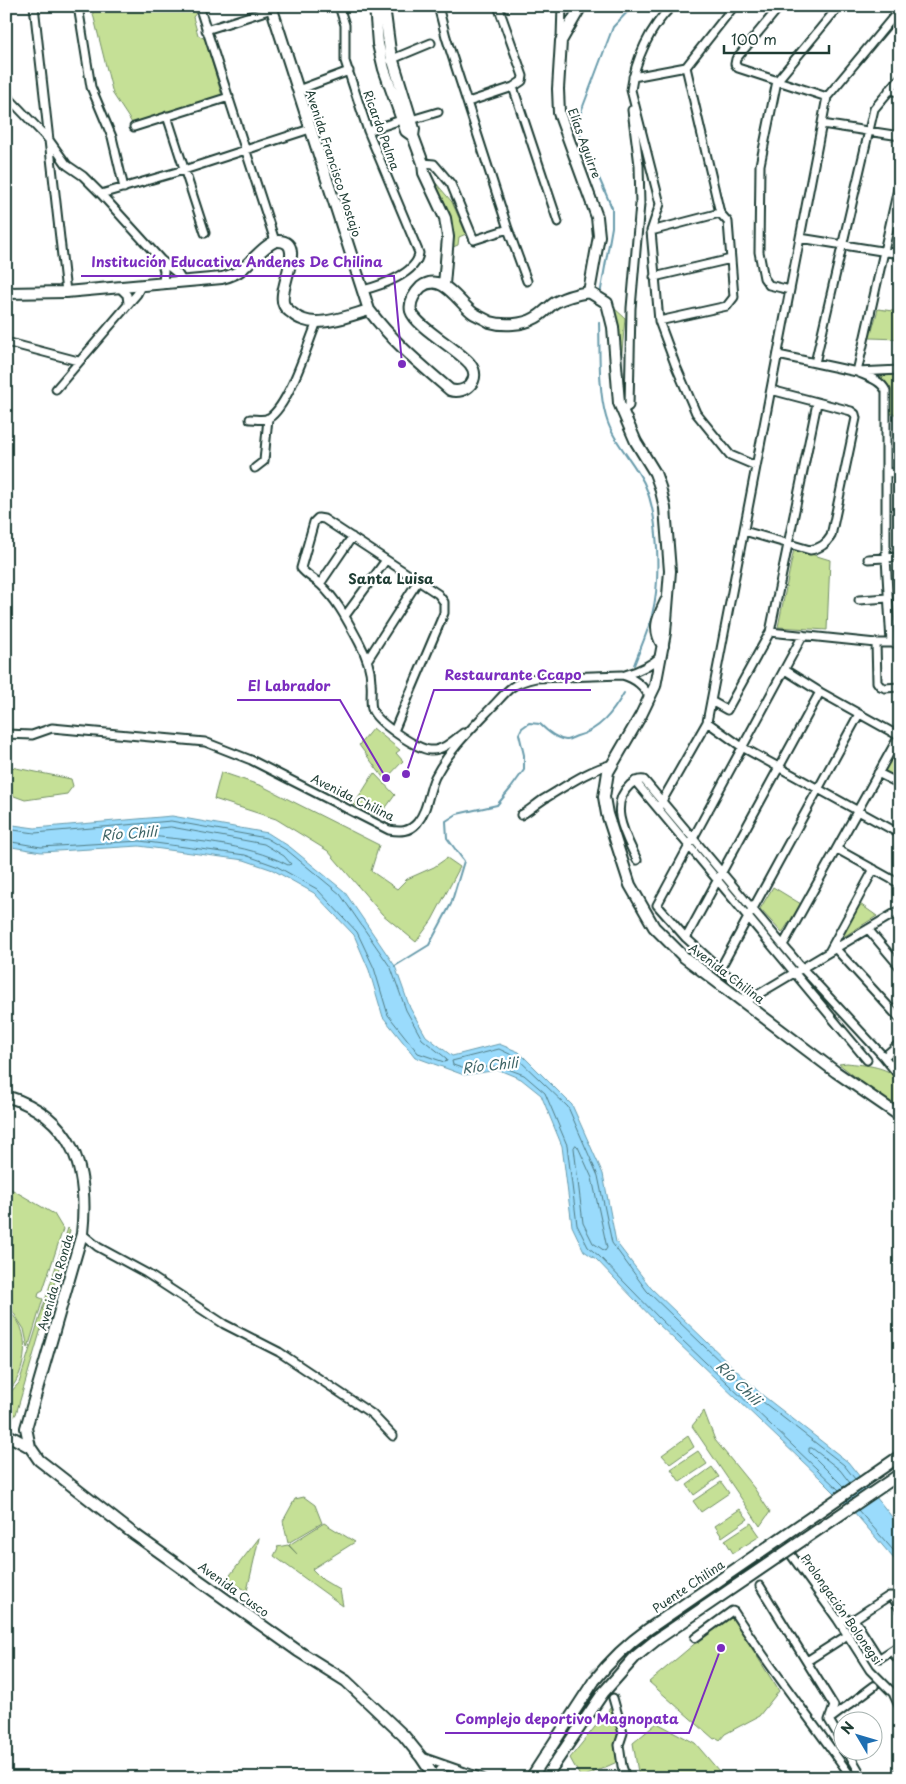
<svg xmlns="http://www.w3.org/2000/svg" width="906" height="1784" font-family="'Playpen Sans',sans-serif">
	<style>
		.green { fill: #c5e096; stroke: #728e65 }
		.water { fill: #9adbfc; stroke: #699cac }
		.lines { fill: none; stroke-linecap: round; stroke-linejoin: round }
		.shore { stroke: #507c84; stroke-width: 1 }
		.stream { stroke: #699cac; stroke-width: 2 }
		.street-tunnel { stroke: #d2d8d6; stroke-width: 7; stroke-dasharray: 7 3.5; stroke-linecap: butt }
		.street-casing { stroke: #1f3d34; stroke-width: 11 }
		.secondary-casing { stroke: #1f3d34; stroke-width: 14 }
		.street { stroke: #fff; stroke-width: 7 }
		.secondary { stroke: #fff; stroke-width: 10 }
		.secondary-bridge-casing { stroke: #1f3d34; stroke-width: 14; stroke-linecap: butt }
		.secondary-bridge { stroke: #fff; stroke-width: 10 }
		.labels { text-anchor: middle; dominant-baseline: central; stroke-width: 4.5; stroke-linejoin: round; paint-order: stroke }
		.street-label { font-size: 12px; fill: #1f3d34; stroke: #fff }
		.neighbourhood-label { font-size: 14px; font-weight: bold; fill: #1f3d34; stroke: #fff }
		.water-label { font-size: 14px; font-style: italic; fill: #3e6466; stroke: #fff }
		.leader { fill: none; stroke: #7b2cbf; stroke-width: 2 }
		.callout-dot { fill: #7b2cbf; stroke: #fff; stroke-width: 2 }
		.callout-label { font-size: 14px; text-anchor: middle; font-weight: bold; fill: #7b2cbf; stroke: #fff; stroke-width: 4.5; stroke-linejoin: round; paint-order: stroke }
	</style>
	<rect width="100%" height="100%" fill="#fff"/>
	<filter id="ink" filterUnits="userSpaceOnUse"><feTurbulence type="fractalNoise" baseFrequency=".02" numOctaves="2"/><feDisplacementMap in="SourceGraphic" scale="10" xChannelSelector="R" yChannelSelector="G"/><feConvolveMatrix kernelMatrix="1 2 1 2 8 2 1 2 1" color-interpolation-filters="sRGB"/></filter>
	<g filter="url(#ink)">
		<path class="green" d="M91,6H195L197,12L193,17L198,35L205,39L222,96L132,123L113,94Z
			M430,176L452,202L466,234L459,237L458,245L453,247L446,219Z
			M614,308L625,318L619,385L611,309Z
			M878,309L900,312V339L870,338Z
			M900,375V414H890L891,388L877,376Z
			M794,549L830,560L827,630L778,627Z
			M373,728L400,750L396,753L403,761L385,780L359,745Z
			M898,745L895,776L884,770Z
			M6,766L71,779L73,786L67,794L25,800L6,793Z
			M221,772L262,786L379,845L371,871L397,889L407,879L434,867L447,858L460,867L432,920L416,942L382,914L328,851L276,819L214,799Z
			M374,773L395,795L379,817L354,805Z
			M773,887L801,904L782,933L760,909Z
			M860,904L877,916L840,939Z
			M847,1063C863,1065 894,1066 900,1084C902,1092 900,1104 900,1112L839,1064Z
			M6,1186L54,1214L63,1229L43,1290L39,1292L38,1297L43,1299L28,1348L24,1329L6,1301Z
			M68,1228L70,1230L16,1414L12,1419L6,1420V1397L19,1383Z
			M6,1311C34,1323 27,1378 6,1393V1362L10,1348L8,1336L11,1335L6,1327Z
			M704,1411L715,1440L754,1488L770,1512L760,1526L692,1426Z
			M688,1436L694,1447L670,1464L662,1455Z
			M698,1451L707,1464L680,1482L671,1469Z
			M712,1467L719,1477L694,1495L687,1485Z
			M721,1482L729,1493L701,1512L693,1501Z
			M304,1497L315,1505L322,1523L288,1543L283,1521L295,1499Z
			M740,1509L748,1519L722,1537L715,1526Z
			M324,1523L355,1542L312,1569L323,1580L340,1590L343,1606L274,1556L278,1548L277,1547L288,1545L297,1554L289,1545Z
			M751,1523L760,1536L733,1553L725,1540Z
			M259,1538L247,1591L227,1579Z
			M730,1614L779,1691L759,1716L725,1734L720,1740L717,1738L714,1739L649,1682Z
			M611,1707L618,1729L615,1747L617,1762L581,1778L570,1758Z
			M657,1723L695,1743L725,1778H639L633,1743Z"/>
		<path class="water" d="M172,816L268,833L290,847L344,891L395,966L410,1008L426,1036L452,1056L499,1044L519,1052L572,1105L603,1174L616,1242L651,1288L761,1394L848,1462L900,1527V1566L854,1512L821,1479L656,1322L596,1259L584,1251L572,1226L562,1146L541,1095L521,1079L499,1070L464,1075L415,1057L383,1017L369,970L354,935L314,893L273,870L244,860L139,846L41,852L6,846V824L35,828Z"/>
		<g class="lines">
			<path class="shore" d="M171,827L264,844L284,856L291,864L288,865C244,842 191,841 142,835L140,833L142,830Z
				M6,829L35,833L171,821L266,838L288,851L340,894L391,968L406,1010L422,1039L446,1058L447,1061L444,1062L418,1053L388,1015L374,968L357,932L317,889L276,866L245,855L140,841L41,847L6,841
				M576,1145L578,1147L592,1178L607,1248L605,1251L593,1243L583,1223L574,1148Z
				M844,1487L809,1452V1448H812L840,1470L850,1483
				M839,1490L660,1319L599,1256L588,1247L577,1225L567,1145L545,1093L524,1075L500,1066L465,1069L453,1065L452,1061L499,1049L516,1057L568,1107L598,1176L612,1243L647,1291L758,1398L844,1465L855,1479
				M858,1510L900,1558"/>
			<path class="stream" d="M600,295L612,227V208L576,125L613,27L633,6
				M599,322C600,352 598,389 606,417C613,442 633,460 644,483C659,516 661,580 652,615C648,632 640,649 634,665
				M395,966L429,945L451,904L464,861L447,838L446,821L457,814L497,805L511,788L524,770V755L519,734L522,728L529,723L540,724C547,731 556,739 566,740C569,740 574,737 577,736C600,730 613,712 624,693"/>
			<path class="street-tunnel" d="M593,1668L613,1698"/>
			<g class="street-casing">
				<path id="street" d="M34,6L66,292
					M78,6L91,87L112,137L124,188
					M199,6L275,241
					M339,6L345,25V61L368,131L419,253C417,274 379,286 363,290
					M438,6L446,37L508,229L527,281
					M672,6C650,27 635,60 631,90L660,204L651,231L659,321L675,364L696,413L730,455L756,466
					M780,6L736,59L735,64L738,68L827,97
					M206,30L272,9
					M561,38L562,6
					M390,60L431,43
					M633,77L686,67
					M513,87L558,222
					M298,90L349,71
					M889,90L900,92
					M6,95L49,140L67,165L83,176L101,194L161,260L178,274L183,282
					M468,102L513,87L522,81L523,76L498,6
					M167,116L205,233
					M822,124L900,136
					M134,127L229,97
					M368,131L401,120H411L438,112
					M423,163L434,164L451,184L474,240L508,229
					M101,194L184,170L310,129
					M651,231L720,213L686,67L734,6
					M800,238L900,254
					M161,260L164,271L163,284
					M654,277L731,259
					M119,287L127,295L128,303
					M790,290L769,285L764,278L759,252L760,165L777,81L839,6
					M659,321L727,306L734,297L728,222L720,213
					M6,342L78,361
					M778,355L857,372L900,370
					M815,363L874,109L900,78
					M56,389L137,294L141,286
					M622,411L629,406L631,308L640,204L639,165L632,110
					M250,419C256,419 264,421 269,418C289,405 307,346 317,322
					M255,468L264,461L268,418
					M887,473L900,472
					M744,531L810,550C821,548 826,544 831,536L856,418L855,414L851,411L771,390
					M868,559L900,557
					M320,584L352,537
					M859,600L888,598
					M345,616L386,560
					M770,632L876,643H900
					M876,643L877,682L880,686L885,688L900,687
					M891,643L886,558V391C881,380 868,377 857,372L900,180
					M368,659L418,581
					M785,670L820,692L899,736
					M625,675C639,671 650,666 661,656
					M711,701L727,710L770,632L817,403
					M707,722L742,747L900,834
					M394,731L444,613V602L438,594L324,519L318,518L314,522L301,568C306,575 315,579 321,585C338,601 348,622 359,642C366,655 371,667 371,682C372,691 370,701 372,709C376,722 417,749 430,750C443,751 454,740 463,733
					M6,734L32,735L52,728L205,742L251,760L389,830C400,832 409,832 417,823C428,810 428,792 435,777C449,750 472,728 493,706C499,700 505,692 512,687C519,682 527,680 536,678L622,675C636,679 644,686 650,698
					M899,736L900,765
					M878,773L900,784
					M635,781L867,1060
					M658,808L707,722L827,97L900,9
					M521,815C529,811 536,804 544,799C566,786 588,770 613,764
					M837,849L900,884
					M637,860C627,838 607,806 630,785C634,782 638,779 644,780L802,968L884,1057L900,1077
					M868,929L900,967
					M686,938L820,692
					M783,945L899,736
					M835,948L900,1019
					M829,952L874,869
					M720,969L859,714
					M749,999L745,991L686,938L657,905L803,635
					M747,1001L900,910
					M884,1057L900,1043
					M82,1234L98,1247L146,1273L224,1324L279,1352L372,1414L393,1436
					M784,1545L838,1620L870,1670L893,1693L900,1708
					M760,1586L834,1706L829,1720L844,1745
					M854,1619L878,1657L880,1658L900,1645
					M838,1620L854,1619L889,1596H892L900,1609
					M695,1638L732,1611L734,1612C771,1670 813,1722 852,1778
					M891,1651L900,1661
					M807,1661L843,1638
					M613,1698L623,1733L619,1745L622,1766L626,1778
					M830,1719L874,1686
					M848,1752L863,1778
					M422,1757L482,1778
					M6,1776L8,1778
					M434,1777L445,1765
					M891,1778L900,1772"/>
			</g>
			<g class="secondary-casing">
				<path id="secondary" d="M271,6L369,310C392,341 421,365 450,390C466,395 482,379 470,364C458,349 416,327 411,311C409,302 415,293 421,287C442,271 458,302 473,313C478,316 485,319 490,322C503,326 523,325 535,318C543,314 549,306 556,302C567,296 577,294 589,292L607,303L613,327L619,403L636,442L655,473L660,487L665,508L670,571L665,633L655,686L641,715L608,772L604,797L607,814L630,885L654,927L684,957L836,1072L900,1116
					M375,6L378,44L384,69L406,131L413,136
					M384,6L390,51L414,129L413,136L423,163L424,173L445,218L448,237L444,285
					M581,6L561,41L558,89L559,113L597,217L599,236L589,292
					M6,293L66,292L222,278C230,276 236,274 242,269C251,262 268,241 278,241C308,241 276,290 284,305C285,307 289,311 292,313C298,319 308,322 316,322C334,322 352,315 369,310
					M663,646C652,628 658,618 666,601
					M6,1096C74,1117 89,1169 82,1234L26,1428L30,1447
					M6,1434L30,1447L39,1460L130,1531L298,1651L346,1681L404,1736L421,1757L435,1778
					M531,1778L594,1681
					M545,1778L603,1693"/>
			</g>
			<use href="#street" class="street"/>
			<use href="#secondary" class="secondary"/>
			<g class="secondary-bridge-casing">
				<path id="secondary-bridge" d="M594,1681C610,1661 626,1645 647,1630L900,1456
					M603,1693L635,1657L656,1640L900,1474"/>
			</g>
			<use href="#secondary-bridge" class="secondary-bridge"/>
		</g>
	</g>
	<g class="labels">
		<g class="street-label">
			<text transform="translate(382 130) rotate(70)">Ricardo Palma</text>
			<text transform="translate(585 143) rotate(70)">Elías Aguirre</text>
			<text transform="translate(334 163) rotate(72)">Avenida Francisco Mostajo</text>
			<text transform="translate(353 797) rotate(26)">Avenida Chilina</text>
			<text transform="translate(727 973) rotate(37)">Avenida Chilina</text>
			<text transform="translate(55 1282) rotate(-74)">Avenida la Ronda</text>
			<text transform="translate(688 1586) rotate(-34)">Puente Chilina</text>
			<text transform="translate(234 1589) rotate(36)">Avenida Cusco</text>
			<text transform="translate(842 1609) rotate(55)">Prolongación Bolonegsi</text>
		</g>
		<g class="neighbourhood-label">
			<text x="391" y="578">Santa Luisa</text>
		</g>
		<g class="water-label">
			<text transform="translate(129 833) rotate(-4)">Río Chili</text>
			<text transform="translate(490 1065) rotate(-6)">Río Chili</text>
			<text transform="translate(739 1383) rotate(44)">Río Chili</text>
		</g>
	</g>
	<path class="leader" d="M402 364L394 276H81M406 774L434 690H591M386 778L340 700H237M721 1648L689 1733H445"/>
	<g class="callout-dot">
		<circle cx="402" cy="364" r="5"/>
		<circle cx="406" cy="774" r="5"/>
		<circle cx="386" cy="778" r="5"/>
		<circle cx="721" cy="1648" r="5"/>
	</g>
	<g class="callout-label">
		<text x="237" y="267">Institución Educativa Andenes De Chilina</text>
		<text x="513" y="680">Restaurante Ccapo</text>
		<text x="289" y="691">El Labrador</text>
		<text x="567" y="1724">Complejo deportivo Magnopata</text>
	</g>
	<rect width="906" height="1784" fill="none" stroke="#fff" stroke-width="25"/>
	<rect x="12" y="12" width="881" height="1759" fill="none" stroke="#1f3d34" stroke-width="2" filter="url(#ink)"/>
	<g transform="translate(858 1736) rotate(308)"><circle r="24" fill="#ffffff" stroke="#a5b1ae"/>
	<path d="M0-4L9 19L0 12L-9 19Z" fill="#1f6fb2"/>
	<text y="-8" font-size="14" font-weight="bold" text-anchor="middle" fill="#1f3d34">N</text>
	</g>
	<path d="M724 45v8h105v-8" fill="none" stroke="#1f3d34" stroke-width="2.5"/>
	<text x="731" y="45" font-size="15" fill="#1f3d34" stroke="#ffffff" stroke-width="4" paint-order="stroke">100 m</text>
</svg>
